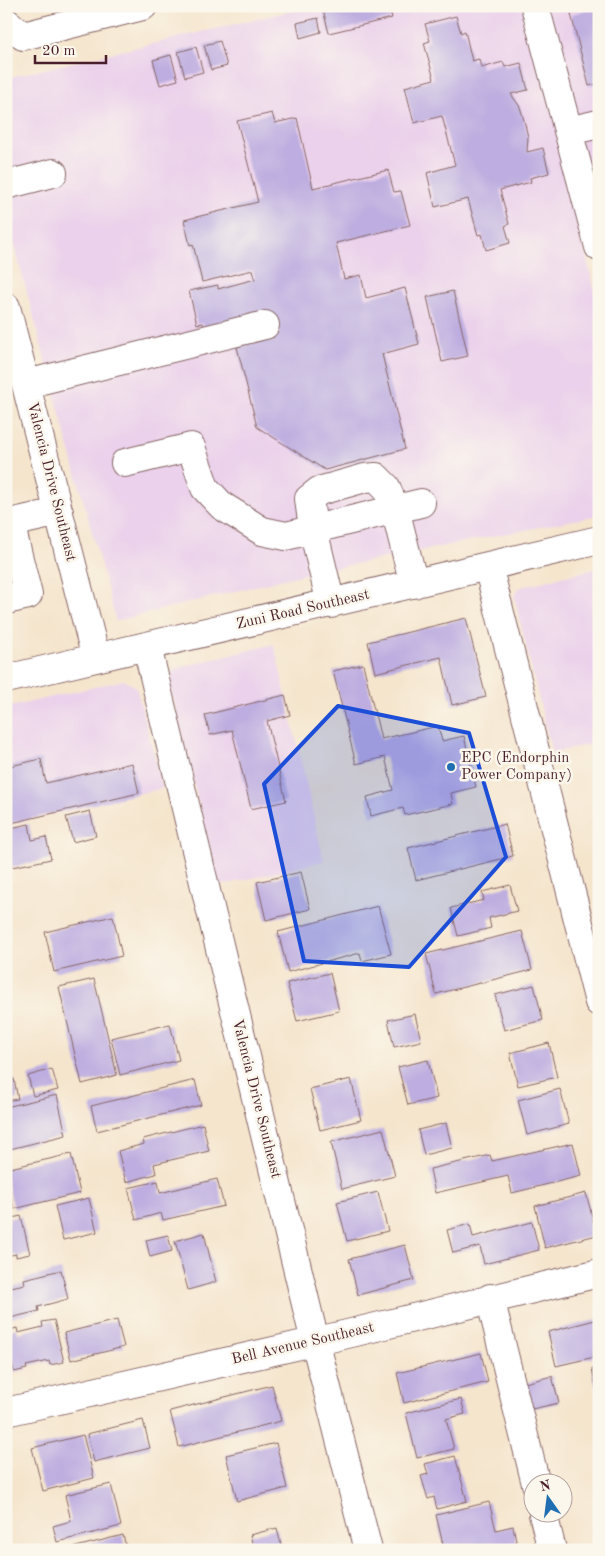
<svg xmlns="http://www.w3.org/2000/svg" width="605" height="1556" font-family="'Old Standard TT',serif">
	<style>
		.built { fill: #ebd1eb }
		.building { fill: #bdade0 }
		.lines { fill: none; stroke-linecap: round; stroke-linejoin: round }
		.minor-casing { stroke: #866464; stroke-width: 30 }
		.minor { stroke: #fff; stroke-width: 28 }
		.marked { fill: #1d4ed8; fill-opacity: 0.2; stroke: #1d4ed8; stroke-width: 4; stroke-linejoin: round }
		.poi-dot { fill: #1f6fb2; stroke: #fbf7ec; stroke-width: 2 }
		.labels { text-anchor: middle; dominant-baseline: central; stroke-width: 5; stroke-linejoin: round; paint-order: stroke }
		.street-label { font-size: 15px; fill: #4a1f2b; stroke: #fbf7ec }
		.poi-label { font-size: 15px; fill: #4a1f2b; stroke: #fbf7ec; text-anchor: start }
	</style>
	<rect width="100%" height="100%" fill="#fbf7ec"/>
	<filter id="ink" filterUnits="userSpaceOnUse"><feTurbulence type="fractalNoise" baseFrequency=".02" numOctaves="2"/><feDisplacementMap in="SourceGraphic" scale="10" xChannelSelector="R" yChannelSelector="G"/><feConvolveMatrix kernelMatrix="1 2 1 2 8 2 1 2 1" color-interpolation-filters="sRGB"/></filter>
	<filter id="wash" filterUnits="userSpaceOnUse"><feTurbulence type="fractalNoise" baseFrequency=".0096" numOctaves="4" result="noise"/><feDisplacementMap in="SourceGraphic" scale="20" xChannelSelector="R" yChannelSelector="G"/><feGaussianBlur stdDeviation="1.12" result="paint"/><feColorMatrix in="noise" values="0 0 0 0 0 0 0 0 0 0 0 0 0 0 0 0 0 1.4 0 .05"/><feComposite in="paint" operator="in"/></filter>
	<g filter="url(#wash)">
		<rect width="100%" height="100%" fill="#f5e5cd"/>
		<path class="built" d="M313,6H599V161L564,170L599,307V515L296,576L116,621L6,215V78Z
			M599,568V742L552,753L514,596L519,588L525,586Z
			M274,644L324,861L219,886L169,683L173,670L181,667Z
			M124,680L136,687L163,788L6,825V708Z"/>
		<g id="blocks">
			<path class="building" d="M339,6H389L392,18L329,33L323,10Z
				M599,7V83L589,86L571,14Z
				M456,16L461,33L465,31L472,61L479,59L481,68L503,62L505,67L521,63L528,90L511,94L520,107L524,120L528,137L527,152L543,148L549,173L530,178L531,182L500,190L509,224L505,226L510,243L486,250L482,234L478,235L468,199L435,207L427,173L455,165L442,116L414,123L405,87L434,79L424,43L430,41L425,24Z
				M318,18L321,32L300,38L297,23Z
				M220,41L227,66L211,70L204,45Z
				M196,47L203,72L185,77L178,52Z
				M171,55L178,80L160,85L153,60Z
				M272,113L275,123L297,118L313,188L388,170L394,192L401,191L410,225L336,243L344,279L361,275L366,298L405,288L419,344L382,354L405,449L325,470L257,427L237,347L274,337L269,318L205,334L203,323L197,324L189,291L218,285V289L255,279L253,270L202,282L193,244L190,245L184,220L258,202L237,121Z
				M453,291L468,356L442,362L427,297Z
				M466,618L486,697L452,705L441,657L375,673L368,642Z
				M363,664L381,739L438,726L442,741L464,736L476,787L451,793L453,804L405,815L403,808L371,816L367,797L393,790L385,757L356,764L333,671Z
				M285,695L290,715L267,721L286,801L251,809L232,730L210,735L205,715Z
				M41,759L46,783L132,763L139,793L7,824L6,767Z
				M90,811L96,836L73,842L66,817Z
				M29,824L32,840L46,837L51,859L12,867L6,842V829Z
				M505,824L513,856L416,880L408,848Z
				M301,872L310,909L266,920L257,882Z
				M510,885L517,911L489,918L491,928L458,936L451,908L484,900L482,892Z
				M378,906L391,954L362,961L360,953L288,972L278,932Z
				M113,916L122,956L54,972L45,932Z
				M522,931L532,970L436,994L426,954Z
				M330,973L339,1011L297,1021L287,983Z
				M94,979L117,1075L82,1084L59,987Z
				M534,985L543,1020L504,1030L495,995Z
				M415,1014L421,1041L394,1047L388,1020Z
				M170,1024L179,1060L120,1075L111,1038Z
				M549,1043L557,1077L518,1086L510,1053Z
				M428,1060L437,1098L408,1105L398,1067Z
				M52,1069L58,1090L33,1096L28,1076Z
				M14,1079L18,1099L6,1101V1081Z
				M351,1079L361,1120L320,1130L310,1089Z
				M195,1080L201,1105L97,1131L91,1106Z
				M560,1089L569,1124L527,1135L518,1100Z
				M57,1095L66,1135L6,1150V1107Z
				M446,1123L452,1148L424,1155L418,1130Z
				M203,1124L209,1151L154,1164L156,1174L126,1182L118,1151L144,1144L143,1139Z
				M383,1129L395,1176L342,1189L331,1142Z
				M573,1143L581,1176L512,1193L508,1176L435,1193L430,1169L490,1155L492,1161Z
				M71,1154L80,1193L14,1209L6,1178V1169Z
				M217,1179L224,1206L163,1220L161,1213L136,1220L128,1188L158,1181L160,1193Z
				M378,1192L388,1231L347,1241L337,1202Z
				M586,1193L597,1235L545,1248L535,1206Z
				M89,1198L97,1232L63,1240L55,1206Z
				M21,1216L30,1254L16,1257V1254L6,1256V1224L9,1223L8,1219Z
				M532,1222L539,1250L484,1264L480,1246L453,1253L447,1230L470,1224L473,1237Z
				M204,1233L216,1282L188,1290L175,1241Z
				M168,1235L172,1251L150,1257L146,1240Z
				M405,1245L414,1280L358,1295L349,1259Z
				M61,1270L68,1299L38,1307L39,1311L6,1319V1288L25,1284L24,1279Z
				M599,1319V1356L556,1366L548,1332Z
				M54,1320L64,1362L50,1365L49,1361L26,1366L27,1369L14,1372L6,1338V1331L17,1328L18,1333L43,1327L42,1322Z
				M117,1320L124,1347L71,1360L64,1333Z
				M481,1353L488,1382L404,1403L397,1373Z
				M599,1368V1395L598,1396L592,1369Z
				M552,1376L559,1403L532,1409L525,1383Z
				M272,1385L281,1421L179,1447L170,1411Z
				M461,1399L465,1414L446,1419L454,1449L417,1458L406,1413Z
				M143,1420L150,1448L94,1462L87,1434Z
				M83,1435L94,1478L43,1491L32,1448Z
				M276,1443L287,1488L237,1501L226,1455Z
				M455,1456L467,1501L437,1509L434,1497L428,1499L421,1476L428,1474L425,1464Z
				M111,1484L121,1526L57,1542L53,1526L71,1521L65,1495Z
				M489,1502L496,1530L513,1526L517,1545L496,1550H463L462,1544L444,1549L436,1515Z
				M277,1528L282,1550H254L250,1535Z
				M123,1535L127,1550H68V1549Z"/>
		</g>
	</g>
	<g filter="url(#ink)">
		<use href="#blocks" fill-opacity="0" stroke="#866464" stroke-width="1"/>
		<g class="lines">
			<g class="minor-casing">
				<path id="minor" d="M535,6L599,247
					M6,22L23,36L143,6
					M568,131L599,124
					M6,185L53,173
					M6,307L96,658
					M26,384L265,325
					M125,463L191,447L205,488L222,506L262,531L286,536L421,503
					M488,566L599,1002
					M6,600L28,595L10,523L59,512
					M331,604L313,529L309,499L319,491L365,478L376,477L386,487L395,509L414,584
					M147,647L310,1321L368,1550
					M6,679L599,540
					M490,1298L536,1484
					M6,1412L339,1336L599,1273
					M543,1514L552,1550"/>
			</g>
			<use href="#minor" class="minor"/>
		</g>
	</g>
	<path class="marked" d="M338,706L469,733L506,857L409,967L304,961L264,784Z"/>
	<circle class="poi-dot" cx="451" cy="767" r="5"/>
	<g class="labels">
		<g class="street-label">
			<text transform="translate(51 482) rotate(76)">Valencia Drive Southeast</text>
			<text transform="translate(303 610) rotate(-13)">Zuni Road Southeast</text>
			<text transform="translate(256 1099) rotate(76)">Valencia Drive Southeast</text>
			<text transform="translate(303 1344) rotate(-13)">Bell Avenue Southeast</text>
		</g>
		<g class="poi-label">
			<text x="461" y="758">EPC (Endorphin<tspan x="461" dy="17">Power Company)</tspan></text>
		</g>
	</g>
	<rect width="605" height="1556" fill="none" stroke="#fbf7ec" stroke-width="25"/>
	<g transform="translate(548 1498) rotate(346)"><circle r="24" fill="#fbf7ec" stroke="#b4a19f"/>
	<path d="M0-4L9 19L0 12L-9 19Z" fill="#1f6fb2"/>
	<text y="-8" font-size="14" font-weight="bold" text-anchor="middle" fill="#4a1f2b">N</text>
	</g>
	<path d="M35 55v8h71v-8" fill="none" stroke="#4a1f2b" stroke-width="2.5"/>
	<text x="42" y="55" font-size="15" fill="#4a1f2b" stroke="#fbf7ec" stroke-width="4" paint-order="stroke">20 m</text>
</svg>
